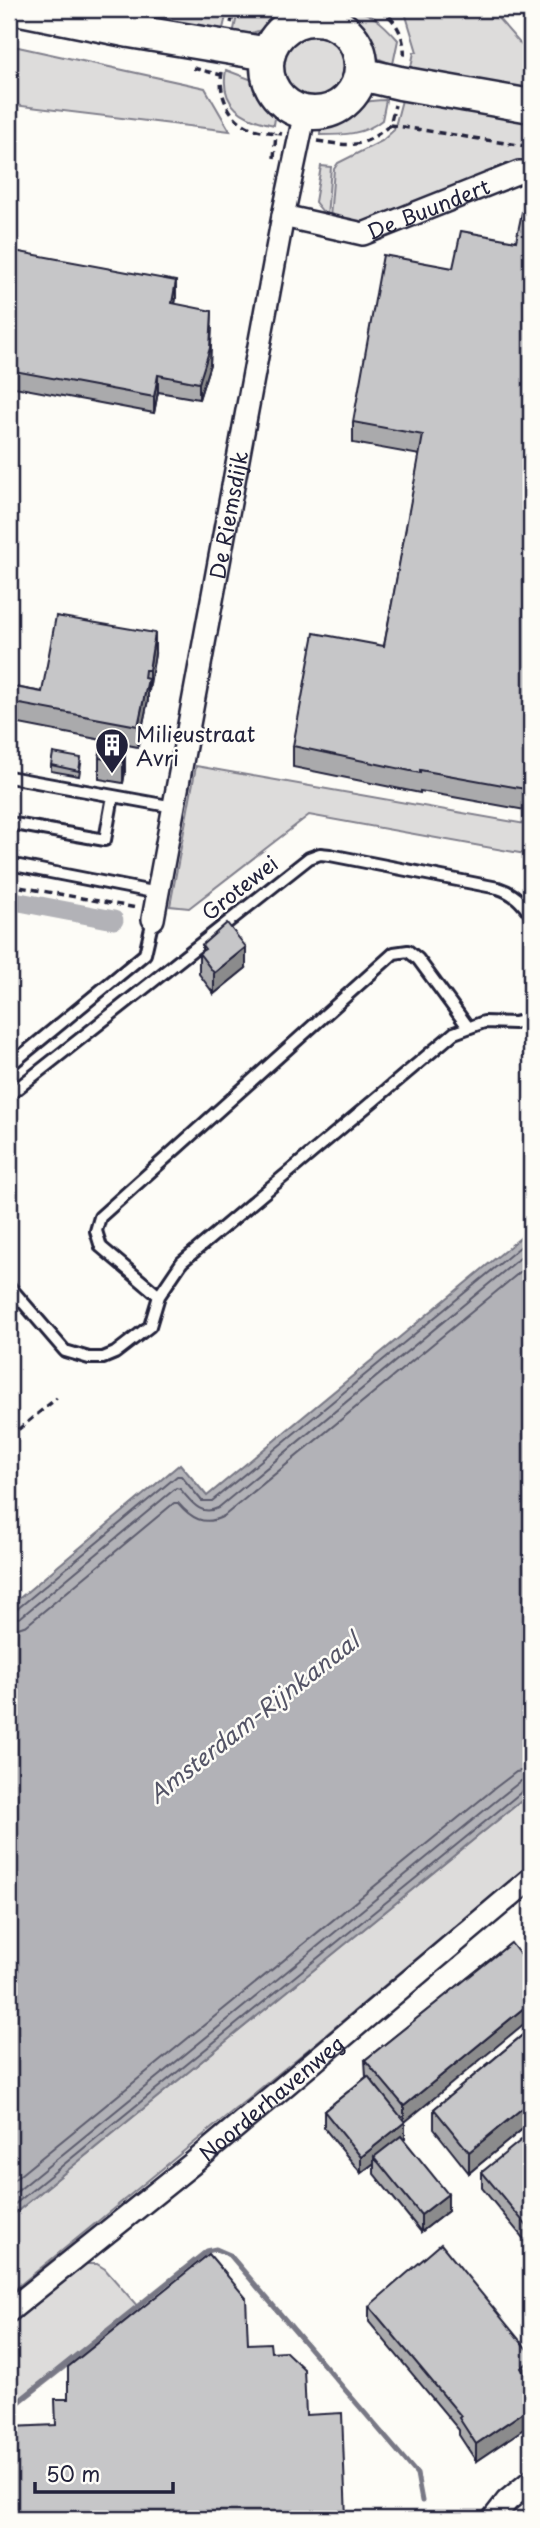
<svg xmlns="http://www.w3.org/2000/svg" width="540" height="2528" font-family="'Playpen Sans',sans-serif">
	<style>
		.green { fill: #dddcdb; stroke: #807f8b; stroke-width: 2 }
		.water { fill: #b2b2b7; stroke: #787885; stroke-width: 2 }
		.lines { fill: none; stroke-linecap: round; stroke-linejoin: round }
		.shore { stroke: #5c5c6d; stroke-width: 2 }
		.stream { stroke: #787885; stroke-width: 5 }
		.canal { stroke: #b2b2b7; stroke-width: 19 }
		.lane-casing { stroke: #22223b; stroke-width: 16 }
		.street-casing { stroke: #22223b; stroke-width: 26 }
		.secondary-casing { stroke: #22223b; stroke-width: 37 }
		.path { stroke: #22223b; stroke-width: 3.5; stroke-dasharray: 7 5; stroke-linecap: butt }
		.lane { stroke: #fdfcf7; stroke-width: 10 }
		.street { stroke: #fdfcf7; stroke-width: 21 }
		.secondary { stroke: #fdfcf7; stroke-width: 32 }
		.wall { fill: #aaaaac; stroke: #22223b; stroke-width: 2 }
		.shaded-wall { fill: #8b8b8c; stroke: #22223b; stroke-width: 2 }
		.building { fill: #c6c6c8; stroke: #22223b; stroke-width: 2 }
		.labels { text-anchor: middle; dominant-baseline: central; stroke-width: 5; stroke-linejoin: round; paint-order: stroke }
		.street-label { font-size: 21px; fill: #22223b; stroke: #fdfcf7 }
		.poi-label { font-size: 21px; fill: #22223b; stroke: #fdfcf7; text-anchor: start }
		.water-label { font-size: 23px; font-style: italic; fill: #545466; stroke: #fdfcf7 }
	</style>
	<rect width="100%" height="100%" fill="#fdfcf7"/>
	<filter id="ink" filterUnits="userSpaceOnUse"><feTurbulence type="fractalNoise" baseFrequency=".0143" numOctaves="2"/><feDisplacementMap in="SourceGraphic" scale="14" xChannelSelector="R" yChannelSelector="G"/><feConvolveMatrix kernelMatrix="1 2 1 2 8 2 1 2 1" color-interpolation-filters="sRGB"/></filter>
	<g filter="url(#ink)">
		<path class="green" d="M83,9L218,16H226L222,33Z
			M241,9H300C274,21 264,36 233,34L238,11Z
			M346,9C370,10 383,23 398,40L393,64C358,54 367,42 344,20Z
			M404,9H490L531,56V98L410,72L414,52H417Z
			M282 68a32 32 0 1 1 64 0a32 32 0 1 1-64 0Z
			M9,45L205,88L230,131L14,105L9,128Z
			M226,70L255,81L261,95L276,111L274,125C244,119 219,106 226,70Z
			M386,100L382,120C364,135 343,135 320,135C320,122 327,120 337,115C357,105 363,100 386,100Z
			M402,100L531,116V162L512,163L367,221L350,222L330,218L334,169L338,163L382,141L394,130Z
			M321,166L331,167L327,217L315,202Z
			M196,766L531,825V855L309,815L189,908L170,906Z
			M531,1793V1863L316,2043L9,2294V2218Z
			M83,2264H97L105,2269L140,2309L9,2412V2325Z"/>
		<path class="water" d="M531,1229V1793L9,2218V1607L180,1464L207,1496Z"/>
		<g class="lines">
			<path class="shore" d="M9,1612L16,1610L177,1476H181L202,1501H212L531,1238
				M9,1620L21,1617L176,1488L180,1489C191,1501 200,1517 218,1508L531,1249
				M9,1631L27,1625L174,1503H178C191,1518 204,1527 224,1516L531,1263
				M9,2184L495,1788L516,1772L531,1769
				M9,2198L502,1796L521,1781L531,1779
				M9,2209L508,1803L525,1789L531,1788"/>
			<path class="stream" d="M9,2409L207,2251L216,2249L230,2255L417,2474L422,2501"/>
			<path class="canal" d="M9,900L114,920"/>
			<g class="lane-casing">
				<path id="lane" d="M9,777L174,807
					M9,823L105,840L113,796
					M9,864L158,893
					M9,1066L145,954L153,919
					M9,1095L309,858L320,854L330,855L498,888C514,893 522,902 531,915
					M9,1286L65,1351L89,1358H103L115,1353L150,1326L159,1296L182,1262L454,1033L484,1022L514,1023L531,1019
					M159,1296L101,1247L96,1231L100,1217L394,953L408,951L418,959L468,1027"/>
			</g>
			<g class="street-casing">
				<g id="street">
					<path d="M529,9L531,11"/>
					<path d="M324,19L326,9"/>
					<path id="s1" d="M283,216L363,234L519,172H531"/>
					<path id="s2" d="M153,919L283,216L305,112"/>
					<path id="s3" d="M9,2311L192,2164L529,1880"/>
					<path d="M493,2519L507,2501L531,2481"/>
				</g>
			</g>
			<g class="secondary-casing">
				<path id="secondary" d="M21,9L130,31L269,54
					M267 66a47 47 0 1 1 94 0a47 47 0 1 1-94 0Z
					M361,74L400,83L531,106"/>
			</g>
			<path class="path" d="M203,9L233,10
				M380,9C397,20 406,39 404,59
				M231,23L235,9
				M193,68L221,75
				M222,72C218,93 228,118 249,127C259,132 271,132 282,134
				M390,125L531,147
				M317,141C352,146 361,149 390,125L395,105
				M274,158L276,133
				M9,885L137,908
				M9,1437L57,1398"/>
			<use href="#lane" class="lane"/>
			<use href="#street" class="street"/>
			<use href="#secondary" class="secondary"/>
		</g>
		<path class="wall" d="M531,199V811L420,791V793L293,767V746L384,646L420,455L353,443V422L453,268L516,241Z
			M9,250L176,298L175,304L212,327L210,364L199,399L158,392L154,413L9,386Z
			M155,654L148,691V700L138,747L9,722V686L42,692Z
			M125,751V772L123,783L99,779V758Z
			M81,764L79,776L51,771V765Z
			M202,945L246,968L214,994L199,974V953L202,951Z
			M511,1943L405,2122V2138L403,2139L448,2211L421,2232L374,2174V2163L361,2173L324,2128V2111L366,2077L365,2060Z
			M531,2028V2122L469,2173L434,2129V2109Z
			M531,2145V2248L482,2188V2172Z
			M369,2306L531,2376L528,2379L476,2461L459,2435V2430L369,2322Z"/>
		<path class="shaded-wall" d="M176,281V298L172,319V303Z
			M212,311L210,364L199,399V383Z
			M158,375V392L154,413V397Z
			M155,633V654L149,691V670Z
			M148,679V700L138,747V726Z
			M125,751V772L123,783V762Z
			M246,947V968L214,994V973Z
			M10,1310V1331L9,1332V1311Z
			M531,2002V2018L405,2122V2138L377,2161L374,2157V2163L361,2173V2157L404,2122V2106Z
			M531,2101V2122L469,2173V2152Z
			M448,2194V2211L421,2232V2215Z
			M531,2360V2376L521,2385V2368Z
			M531,2407V2424L476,2461V2444Z"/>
		<path class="building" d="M525,198L531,199V790L420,770V773L293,746L314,633L384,646L423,435L353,422L383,255L453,268L461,231L516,241Z
			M9,250L176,281L172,303L212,311L210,348L199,383L158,375L154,397L9,370Z
			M56,616L155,633L149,670H145L144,678L148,679L138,726L9,702V686L42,692Z
			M101,747L125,751L123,762L99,758Z
			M53,753L81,758L79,771L51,765Z
			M227,923L246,947L214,973L199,953L205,949L202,945Z
			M511,1943L531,1969V2002L404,2106L365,2060Z
			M531,2028V2101L469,2152L434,2109Z
			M368,2076L405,2122L361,2157L324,2111Z
			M401,2136L448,2194L421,2215L374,2157Z
			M525,2137L531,2145V2231L482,2172Z
			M441,2244L531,2354V2360L521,2368L531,2383V2407L476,2444L459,2418L461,2416L369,2306Z
			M209,2254L246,2298L248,2344L270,2343L271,2352L285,2351L304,2369L306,2415L342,2413L346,2519H9V2471H13L11,2427L56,2425L55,2399H68V2367Z"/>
	</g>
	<defs>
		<g id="building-pin" transform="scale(1.75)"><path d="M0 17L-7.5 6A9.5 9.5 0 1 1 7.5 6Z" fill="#22223b" stroke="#fdfcf7"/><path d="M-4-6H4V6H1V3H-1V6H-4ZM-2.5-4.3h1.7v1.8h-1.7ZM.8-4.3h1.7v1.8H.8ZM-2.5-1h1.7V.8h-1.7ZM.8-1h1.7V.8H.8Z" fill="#fff"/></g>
	</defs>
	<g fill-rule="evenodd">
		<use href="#building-pin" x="112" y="745"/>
	</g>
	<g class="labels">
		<g class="street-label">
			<text stroke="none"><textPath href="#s1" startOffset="152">De Buundert</textPath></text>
			<text stroke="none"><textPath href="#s2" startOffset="411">De Riemsdijk</textPath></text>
			<text transform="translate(239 887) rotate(-38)">Grotewei</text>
			<text stroke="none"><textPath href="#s3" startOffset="338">Noorderhavenweg</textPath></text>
		</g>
		<g class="poi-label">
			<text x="136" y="733">Milieustraat<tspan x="136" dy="24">Avri</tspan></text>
		</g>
		<g class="water-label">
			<text transform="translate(253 1717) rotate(-38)">Amsterdam-Rijnkanaal</text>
		</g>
	</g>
	<rect width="540" height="2528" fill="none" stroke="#fdfcf7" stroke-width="35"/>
	<rect x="18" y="18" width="505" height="2493" fill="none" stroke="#22223b" stroke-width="2.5" filter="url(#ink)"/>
	<path d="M35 2482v10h138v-10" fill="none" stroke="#22223b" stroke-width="3.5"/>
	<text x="46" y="2482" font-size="21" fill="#22223b" stroke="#fdfcf7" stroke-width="5" paint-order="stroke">50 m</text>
</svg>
